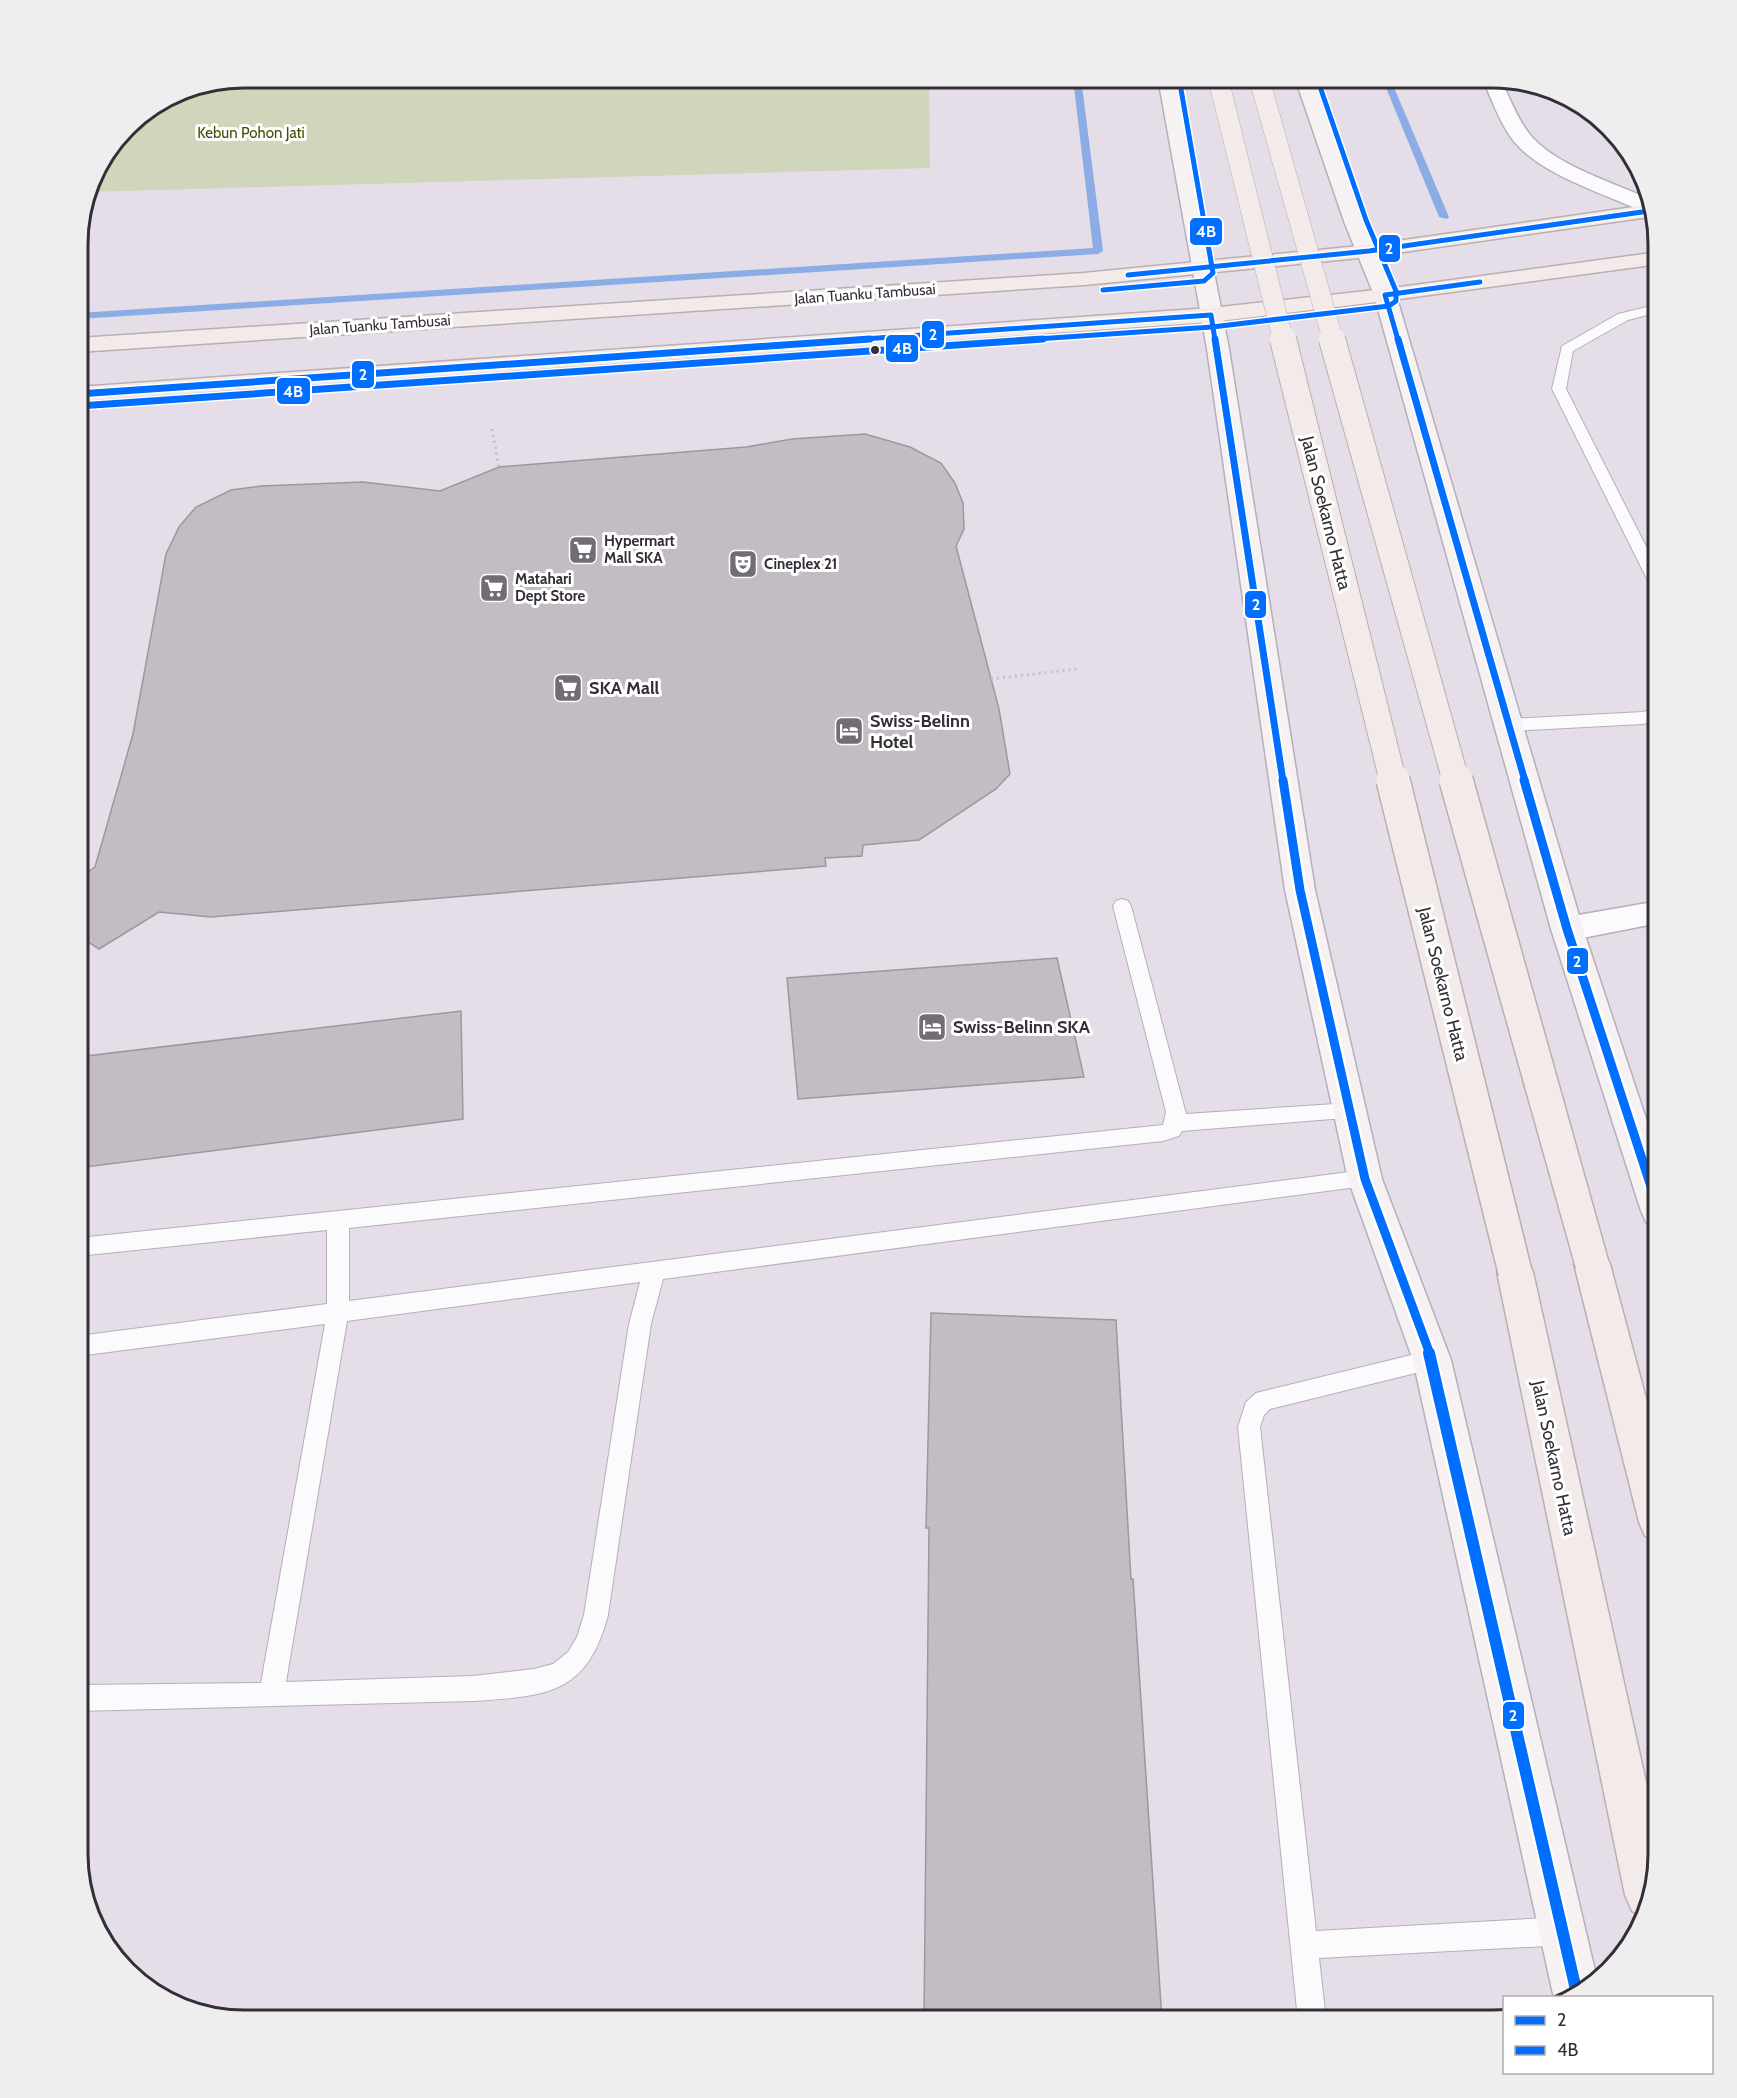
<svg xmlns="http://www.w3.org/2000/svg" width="1737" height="2098" font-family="Cabin,sans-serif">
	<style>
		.green { fill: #cfd6bc }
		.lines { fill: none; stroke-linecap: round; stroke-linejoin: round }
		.stream { fill: #8cace6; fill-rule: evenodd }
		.building { fill: #c3bcc3; stroke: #9e979e; stroke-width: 1.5 }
		.lane-casing { stroke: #b5afb8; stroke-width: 2 }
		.street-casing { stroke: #b5afb8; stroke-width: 3 }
		.secondary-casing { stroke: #b5afb8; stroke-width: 3 }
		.primary-casing { stroke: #bcaeb0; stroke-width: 3 }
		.path { stroke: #c4c1c5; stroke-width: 3; stroke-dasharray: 2 4; stroke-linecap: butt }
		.lane { fill: #fbfafc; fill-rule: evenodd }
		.street { fill: #fbfafc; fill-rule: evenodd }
		.secondary { fill: #f6f2f3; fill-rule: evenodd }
		.primary { fill: #f2ebea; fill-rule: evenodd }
		.primary-bridge-far2-casing { stroke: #bcaeb0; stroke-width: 21; stroke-linecap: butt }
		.primary-bridge-far1-casing { stroke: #bcaeb0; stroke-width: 28; stroke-linecap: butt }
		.primary-bridge-casing { stroke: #bcaeb0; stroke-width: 36; stroke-linecap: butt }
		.primary-bridge-far2 { stroke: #f2ebea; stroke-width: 20 }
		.primary-bridge-far1 { stroke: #f2ebea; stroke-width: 26 }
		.primary-bridge { stroke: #f2ebea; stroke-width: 33 }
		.bus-1-far3-casing { stroke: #fff; stroke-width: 8 }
		.bus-1-far2-casing { stroke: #fff; stroke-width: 10 }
		.bus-1-far1-casing { stroke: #fff; stroke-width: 14 }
		.bus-1-casing { stroke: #fff; stroke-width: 16 }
		.bus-2-far1-casing { stroke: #fff; stroke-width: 8 }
		.bus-2-casing { stroke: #fff; stroke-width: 10 }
		.bus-1-far3 { stroke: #006eff; stroke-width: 5 }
		.bus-1-far2 { stroke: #006eff; stroke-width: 7 }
		.bus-1-far1 { stroke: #006eff; stroke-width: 9 }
		.bus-1 { stroke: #006eff; stroke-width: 12 }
		.bus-2-far1 { stroke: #006eff; stroke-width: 5 }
		.bus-2 { stroke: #006eff; stroke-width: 7 }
		.bus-dot { fill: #342f37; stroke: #fff; stroke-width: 2 }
		.labels { text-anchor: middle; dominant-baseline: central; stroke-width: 6; stroke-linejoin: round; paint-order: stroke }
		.far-park-label { font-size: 15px; fill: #3d4d01; stroke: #fff }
		.far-street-label { font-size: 15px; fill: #342f37; stroke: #fff }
		.far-poi-label { font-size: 15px; font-weight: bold; fill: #342f37; stroke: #fff; text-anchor: start }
		.street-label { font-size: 18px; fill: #342f37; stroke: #fff }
		.poi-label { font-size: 18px; font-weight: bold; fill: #342f37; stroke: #fff; text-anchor: start }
		.rim { fill: none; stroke: #342f37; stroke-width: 3 }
		.line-badge { stroke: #fff; stroke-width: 2 }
		.badge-label { font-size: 16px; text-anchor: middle; font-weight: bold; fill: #fff }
	</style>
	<rect width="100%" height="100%" fill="#e5dee9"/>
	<path class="green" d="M245,78H929L930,168L89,192C101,149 139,109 180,91C199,83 225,82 245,78Z"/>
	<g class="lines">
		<path class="stream" d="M1073,78H1081L1103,251L1098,254L78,319V313L1093,248Z
			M1382,78H1390L1449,217L1447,219L1439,217Z"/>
	</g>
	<path class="building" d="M865,434L910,447L941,463L955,483L963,503L964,529L956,546L999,709L1010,774L996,789L919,840L863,845L862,856L825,858L826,866L211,917L159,912L99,949L78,935V879L95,867L133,734L166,554L179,527L196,507L231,490L261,486L363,482L440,491L499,467L746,447L792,439Z
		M1057,958L1084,1077L798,1099L787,978Z
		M461,1011L463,1119L78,1168V1057Z
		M931,1313L1116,1320L1131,1579H1133L1162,2020H924L929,1528H926Z"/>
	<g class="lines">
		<g class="lane-casing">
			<path id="lane" d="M1659,304V312L1628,320L1573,351L1566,389L1659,572V592L1651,587L1552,389L1562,346L1618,314Z
				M1659,708V720L1643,724L1509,731L1501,725L1509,719L1643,712Z
				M1122,899L1128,901L1131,906L1186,1114L1350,1103L1357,1105L1360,1111L1357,1117L1182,1131L1179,1136L1163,1141L349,1228V1301L1365,1170L1372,1173L1375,1179L1372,1185L663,1279L651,1324L608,1615C587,1695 547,1696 473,1701L78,1711V1685L261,1683L325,1324L78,1356V1336L327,1304V1230L78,1256V1238L1163,1125L1166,1112L1113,906L1116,901ZM640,1282L629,1324L584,1615L577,1637L568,1652L553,1664L534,1669L473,1676L286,1682L347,1321Z
				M1432,1350L1440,1353L1443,1360L1440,1367L1270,1409L1264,1415L1260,1427L1316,1931L1565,1917L1575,1921L1579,1931L1575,1941L1565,1945L1319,1958L1326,2020H1298L1238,1427L1246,1402L1256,1393Z"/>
		</g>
		<g class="street-casing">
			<path id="street" d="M1482,78H1500C1509,96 1516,116 1528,132C1550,163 1611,182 1645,197L1649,212L1640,210C1603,194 1548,176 1520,148C1501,129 1493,101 1482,78Z
				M1659,901V923L1567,941L1556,937L1551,929L1556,921L1567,917Z"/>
		</g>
		<g class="secondary-casing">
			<path id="secondary" d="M1158,78H1176L1229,349L1315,890L1382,1179L1451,1360L1597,1979C1585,1993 1574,1998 1555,1998L1553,1994L1413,1360L1348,1179L1285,890L1207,349Z
				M1295,78H1313L1365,224L1396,295L1583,929L1659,1158V1226L1646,1222L1641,1211L1551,929L1374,295L1345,224Z"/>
		</g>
		<g class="primary-casing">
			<path id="primary" d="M1647,205L1649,217L1369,257L1084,285L78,352V338L1084,273L1369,245Z
				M1659,252V264L1385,301L1211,322L78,401V387L1211,308L1385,289Z
				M1592,1248L1605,1253L1610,1264L1659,1447V1541L1645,1536L1639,1522L1574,1264L1579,1253Z
				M1515,1256L1528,1261L1533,1272L1659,1841V1854L1642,1916L1632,1911L1625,1895L1497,1272L1502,1261Z"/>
		</g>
		<path class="path" d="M492,429L499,467
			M991,679L1077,669"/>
		<use href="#lane" class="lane"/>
		<use href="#street" class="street"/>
		<use href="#secondary" class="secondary"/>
		<use href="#primary" class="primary"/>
		<g class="primary-bridge-far2-casing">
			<path id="primary-bridge-far2" d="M1218,78L1283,340
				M1259,78L1333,340"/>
		</g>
		<g class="primary-bridge-far1-casing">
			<path id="primary-bridge-far1" d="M1283,339L1393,781
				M1332,339L1456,781"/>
		</g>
		<g class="primary-bridge-casing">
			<path id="primary-bridge" d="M1393,780L1515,1272
				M1456,780L1592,1264"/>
		</g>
		<use href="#primary-bridge-far2" class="primary-bridge-far2"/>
		<use href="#primary-bridge-far1" class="primary-bridge-far1"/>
		<use href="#primary-bridge" class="primary-bridge"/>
		<g class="bus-1-far3-casing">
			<path id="bus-1-far3" d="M1128,275L1369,251L1649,211
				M849,340L1211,315L1215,340
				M1398,340L1385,295L1480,282"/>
		</g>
		<g class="bus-1-far2-casing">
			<path id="bus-1-far2" d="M1215,339L1283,781
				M1398,339L1525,781
				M78,394L870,339"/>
		</g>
		<g class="bus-1-far1-casing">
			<path id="bus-1-far1" d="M1283,780L1300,890L1365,1179L1430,1354
				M1524,780L1567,929L1659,1211"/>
		</g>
		<g class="bus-1-casing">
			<path id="bus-1" d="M1429,1353L1577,1994"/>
		</g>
		<g class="bus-2-far1-casing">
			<path id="bus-2-far1" d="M1103,290L1204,281L1213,273L1179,78
				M1022,340L1212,327L1389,306L1396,301V291L1366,220L1317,78"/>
		</g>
		<g class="bus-2-casing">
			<path id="bus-2" d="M79,406L1043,339"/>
		</g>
		<use href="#bus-1-far3" class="bus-1-far3"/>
		<use href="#bus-1-far2" class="bus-1-far2"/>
		<use href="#bus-1-far1" class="bus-1-far1"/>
		<use href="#bus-1" class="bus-1"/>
		<use href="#bus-2-far1" class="bus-2-far1"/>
		<use href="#bus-2" class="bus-2"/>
	</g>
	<defs>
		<g id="supermarket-square" transform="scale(1.5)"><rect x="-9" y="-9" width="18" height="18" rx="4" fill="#726c75" stroke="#fff"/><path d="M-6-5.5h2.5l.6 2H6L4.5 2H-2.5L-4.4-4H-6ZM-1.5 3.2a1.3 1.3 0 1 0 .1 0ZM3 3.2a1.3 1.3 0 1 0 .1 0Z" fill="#fff"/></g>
		<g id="theatre-square" transform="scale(1.5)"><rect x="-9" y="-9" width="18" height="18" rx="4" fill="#726c75" stroke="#fff"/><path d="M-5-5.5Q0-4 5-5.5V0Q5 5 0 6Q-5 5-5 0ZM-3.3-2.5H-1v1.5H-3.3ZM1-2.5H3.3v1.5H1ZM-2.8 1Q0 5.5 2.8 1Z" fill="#fff"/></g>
		<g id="hotel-square" transform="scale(1.5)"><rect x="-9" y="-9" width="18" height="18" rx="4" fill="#726c75" stroke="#fff"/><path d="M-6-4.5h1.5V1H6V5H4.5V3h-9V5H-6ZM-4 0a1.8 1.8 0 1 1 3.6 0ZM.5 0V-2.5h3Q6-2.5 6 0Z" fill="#fff"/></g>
	</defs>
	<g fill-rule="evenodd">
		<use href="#supermarket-square" x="583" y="550"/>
		<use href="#theatre-square" x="743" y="564"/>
		<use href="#supermarket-square" x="494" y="588"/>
		<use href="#supermarket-square" x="568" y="688"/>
		<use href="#hotel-square" x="849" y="731"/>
		<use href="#hotel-square" x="932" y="1027"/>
	</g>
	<circle class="bus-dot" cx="875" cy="350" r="5"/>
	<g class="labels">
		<g class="far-park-label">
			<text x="251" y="133">Kebun Pohon Jati</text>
		</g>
		<g class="far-street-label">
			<text transform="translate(865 294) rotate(-4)">Jalan Tuanku Tambusai</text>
			<text transform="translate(380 325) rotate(-4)">Jalan Tuanku Tambusai</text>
		</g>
		<g class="far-poi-label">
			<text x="604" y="541">Hypermart<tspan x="604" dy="17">Mall SKA</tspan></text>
			<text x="764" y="564">Cineplex 21</text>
			<text x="515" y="579">Matahari<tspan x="515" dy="17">Dept Store</tspan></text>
		</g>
		<g class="street-label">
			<text transform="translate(1326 513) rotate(76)">Jalan Soekarno Hatta</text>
			<text transform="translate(1443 984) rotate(76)">Jalan Soekarno Hatta</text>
			<text transform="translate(1554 1458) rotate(78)">Jalan Soekarno Hatta</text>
		</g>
		<g class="poi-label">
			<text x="589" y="688">SKA Mall</text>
			<text x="870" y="721">Swiss-Belinn<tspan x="870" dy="21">Hotel</tspan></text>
			<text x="953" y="1027">Swiss-Belinn SKA</text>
		</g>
	</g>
	<path d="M0 0H1737V2098H0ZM244 88H1492A156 156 0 0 1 1648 244V1854A156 156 0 0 1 1492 2010H244A156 156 0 0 1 88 1854V244A156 156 0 0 1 244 88Z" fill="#efeeef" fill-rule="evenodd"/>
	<path class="rim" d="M244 88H1492A156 156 0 0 1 1648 244V1854A156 156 0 0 1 1492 2010H244A156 156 0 0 1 88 1854V244A156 156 0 0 1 244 88Z"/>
	<g class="line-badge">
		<rect x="1189" y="217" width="34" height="29" rx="6" fill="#006eff"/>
		<rect x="1378" y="234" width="23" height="29" rx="6" fill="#006eff"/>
		<rect x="921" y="320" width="24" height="29" rx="6" fill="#006eff"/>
		<rect x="885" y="334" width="34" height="29" rx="6" fill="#006eff"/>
		<rect x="351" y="360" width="24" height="29" rx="6" fill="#006eff"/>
		<rect x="276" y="377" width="35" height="28" rx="6" fill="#006eff"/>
		<rect x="1244" y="590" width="23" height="29" rx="6" fill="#006eff"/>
		<rect x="1566" y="947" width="23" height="28" rx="6" fill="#006eff"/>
		<rect x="1502" y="1701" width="23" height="29" rx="6" fill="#006eff"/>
	</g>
	<g class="badge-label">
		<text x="1206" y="237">4B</text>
		<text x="1389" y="254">2</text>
		<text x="933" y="340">2</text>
		<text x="902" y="354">4B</text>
		<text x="363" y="380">2</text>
		<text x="293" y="397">4B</text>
		<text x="1256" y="610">2</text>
		<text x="1577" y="967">2</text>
		<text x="1513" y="1721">2</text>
	</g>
	<rect x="1503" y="1996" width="210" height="78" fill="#ffffff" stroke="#aeacaf" stroke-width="1.5"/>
	<rect x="1515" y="2016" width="30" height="9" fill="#006eff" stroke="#aeacaf" stroke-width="1.5"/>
	<text x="1557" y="2026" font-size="18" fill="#342f37">2</text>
	<rect x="1515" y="2046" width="30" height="9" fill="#006eff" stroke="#aeacaf" stroke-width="1.5"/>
	<text x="1557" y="2056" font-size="18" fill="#342f37">4B</text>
</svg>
